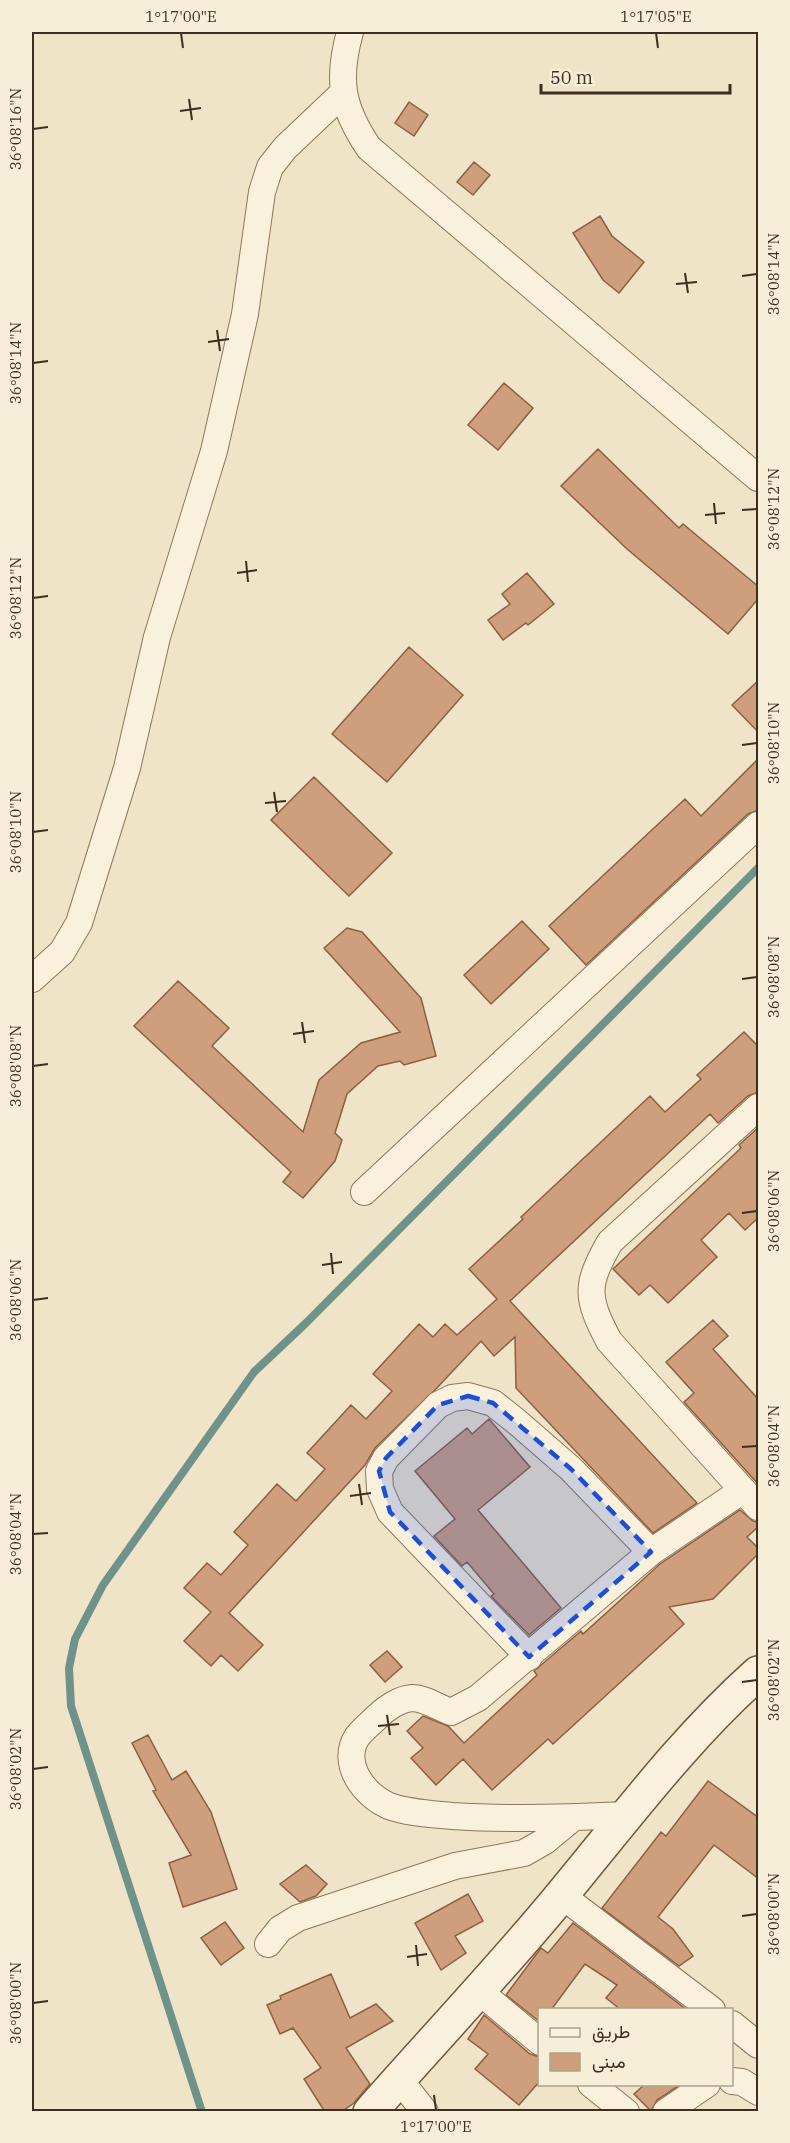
<svg xmlns="http://www.w3.org/2000/svg" width="790" height="2143" font-family="'IBM Plex Serif',Vazirmatn,serif">
	<style>
		.lines { fill: none; stroke-linecap: round; stroke-linejoin: round }
		.stream { stroke: #6f938a; stroke-width: 8 }
		.building { fill: #cf9f7d; stroke: #8d5f41; stroke-width: 1.5 }
		.minor-casing { stroke: #8d765c; stroke-width: 28 }
		.secondary-casing { stroke: #6f573f; stroke-width: 36 }
		.minor { stroke: #faf1dc; stroke-width: 26 }
		.secondary { stroke: #faf1dc; stroke-width: 33 }
		.marked { fill: #1d4ed8; fill-opacity: 0.2; stroke: #1d4ed8; stroke-width: 4.5; stroke-dasharray: 12 8; stroke-linejoin: round }
		.ticks { fill: none; stroke: #3d2e20; stroke-width: 2 }
		.neatline { fill: none; stroke: #3d2e20; stroke-width: 2 }
		.ticks-label { font-size: 15px; text-anchor: middle; fill: #3d2e20 }
	</style>
	<rect width="100%" height="100%" fill="#f0e4c8"/>
	<g class="lines">
		<path class="stream" d="M202,2112L71,1706L69,1668L75,1639L103,1585L254,1372L306,1323L758,868"/>
	</g>
	<path class="building" d="M409,102L428,115L414,136L395,123Z
		M474,162L490,175L473,195L457,182Z
		M600,216L612,236L644,262L619,293L603,280L573,233Z
		M504,383L533,408L498,450L468,425Z
		M598,449L679,528L683,524L759,587V598L728,634L627,549L561,486Z
		M527,573L554,604L528,625L526,623L503,640L488,620L510,604L502,594Z
		M409,647L463,695L387,782L332,734Z
		M759,680V733L732,705Z
		M759,758V810L748,814L586,965L549,926L685,799L701,816Z
		M314,777L392,853L349,896L271,820Z
		M522,921L549,949L491,1004L464,975Z
		M347,928L362,932L421,998L436,1056L404,1065L400,1061L378,1066L347,1094L335,1133L342,1140L335,1161L303,1198L283,1182L291,1172L134,1026L178,981L229,1028L212,1046L303,1132L319,1080L361,1043L400,1032L324,948Z
		M744,1032L759,1047V1092L748,1096L718,1123L710,1114L510,1301L697,1503L653,1533L516,1388L515,1337L494,1356L481,1341L435,1390L375,1448L365,1465L229,1613L263,1645L238,1671L221,1655L211,1666L184,1641L211,1612L184,1588L207,1563L221,1575L248,1545L234,1532L277,1484L296,1501L325,1469L307,1453L351,1405L366,1419L392,1391L373,1374L419,1324L433,1337L445,1324L457,1335L497,1299L469,1269L523,1219L521,1217L650,1096L665,1112L701,1079L697,1075Z
		M759,1127V1217L745,1230L729,1213L701,1240L717,1257L668,1303L650,1285L639,1295L613,1269L741,1148L739,1145Z
		M713,1320L728,1336L713,1349L759,1400V1485L684,1402L694,1393L666,1362Z
		M489,1419L530,1467L478,1510L561,1608L529,1635L491,1596L494,1594L467,1562L462,1566L434,1536L455,1519L415,1471L467,1428L472,1434Z
		M740,1510L753,1521L759,1522V1526L747,1537L759,1549V1553L713,1599L669,1607L684,1624L553,1744L548,1739L492,1790L463,1759L436,1785L411,1758L423,1748L407,1731L423,1716L448,1726L464,1743L537,1675L534,1671L581,1631L583,1634L660,1564Z
		M387,1651L402,1667L385,1682L370,1665Z
		M148,1735L172,1780L186,1771L211,1812L237,1889L183,1907L169,1863L191,1855L153,1791L156,1790L132,1743Z
		M708,1781L759,1818V1879L714,1845L658,1917L673,1929L693,1956L679,1966L602,1908L661,1832L666,1836Z
		M306,1865L327,1884L316,1896L300,1902L280,1884Z
		M468,1894L483,1921L455,1936L466,1953L441,1970L415,1923Z
		M225,1922L244,1948L221,1965L201,1938Z
		M573,1923L687,2010H621L606,1998L617,1985L585,1964L551,2010H540V2022L506,1995L541,1948L548,1953Z
		M331,1974L350,2018L376,2004L393,2021L346,2048L370,2084L354,2103L341,2112H325L304,2079L321,2068L293,2028L280,2034L267,2005L281,1999L280,1996Z
		M484,2015L530,2054L540,2057V2081L519,2105L475,2069L488,2054L468,2039Z
		M644,2085H680L657,2100L651,2111L634,2094Z"/>
	<g class="lines">
		<g class="minor-casing">
			<path id="minor" d="M350,32C337,79 341,107 369,148L758,478
				M32,979L62,952L79,923L127,768L157,637L214,451L245,314L262,192L270,167L285,148L342,94
				M758,1107L610,1242C585,1286 586,1297 609,1341L758,1507
				M364,1192L758,825
				M529,1657L390,1512L380,1489L379,1471L386,1458L438,1405L452,1398L468,1396L493,1403L517,1422L571,1469L651,1552
				M625,1815C567,1818 510,1820 452,1816C432,1814 408,1813 389,1806C365,1796 340,1764 357,1737C362,1730 371,1723 377,1717C385,1709 399,1699 412,1698C425,1698 439,1708 451,1712L478,1698L651,1552L743,1490
				M561,1895L712,2010
				M268,1944L280,1929L298,1918L455,1866L524,1853L545,1841L574,1817
				M480,1992L540,2042
				M732,2024L758,2045
				M399,2079L425,2112
				M732,2081L742,2082L758,2092
				M591,2084L626,2112
				M666,2112L707,2084"/>
		</g>
		<g class="secondary-casing">
			<path id="secondary" d="M370,2112C433,2040 499,1971 560,1897C624,1820 683,1740 758,1673"/>
		</g>
		<use href="#minor" class="minor"/>
		<use href="#secondary" class="secondary"/>
	</g>
	<path class="marked" d="M468,1396L493,1403L571,1469L651,1552L529,1657L390,1512L379,1471L386,1458L438,1405Z"/>
	<path class="ticks" d="M181,33L183,48M656,33L658,48M189,99L192,120M180,111L201,108M33,129L48,127M685,273L688,293M742,276L757,274M676,284L697,282M217,330L220,351M208,342L229,339M33,363L48,361M714,503L716,524M742,510L757,509M705,515L725,513M246,561L248,582M237,573L257,570M33,598L48,596M742,745L757,743M274,792L277,812M265,803L286,801M33,832L48,830M742,979L757,977M302,1022L305,1043M293,1034L314,1031M33,1066L48,1064M742,1213L757,1211M331,1253L333,1274M322,1265L342,1262M33,1300L48,1298M742,1447L757,1446M359,1484L362,1505M350,1496L371,1493M33,1534L48,1533M742,1682L757,1680M387,1715L390,1735M378,1726L399,1724M33,1769L48,1767M742,1916L757,1914M416,1945L418,1966M407,1957L427,1954M33,2003L48,2001M434,2095L436,2110"/>
	<rect width="790" height="2143" fill="none" stroke="#f7eed8" stroke-width="66"/>
	<rect x="538" y="2008" width="195" height="78" fill="#f7eed8" stroke="#ada18e" stroke-width="1.5"/>
	<rect x="550" y="2028" width="30" height="9" fill="#faf1dc" stroke="#ada18e" stroke-width="1.5"/>
	<text x="592" y="2038" font-size="18" fill="#3d2e20">طريق</text>
	<rect x="550" y="2053" width="30" height="18" fill="#cf9f7d" stroke="#ada18e" stroke-width="1.5"/>
	<text x="592" y="2068" font-size="18" fill="#3d2e20">مبنى</text>
	<path d="M541 84v9h189v-9" fill="none" stroke="#3d2e20" stroke-width="3"/>
	<text x="550" y="84" font-size="18" fill="#3d2e20" stroke="#f7eed8" stroke-width="4.5" paint-order="stroke">50 m</text>
	<rect x="33" y="33" width="724" height="2077" class="neatline"/>
	<g class="ticks-label">
		<text x="181" y="22">1°17'00"E</text>
		<text x="656" y="22">1°17'05"E</text>
		<text transform="translate(16 129) rotate(-90)" y="5">36°08'16"N</text>
		<text transform="translate(774 274) rotate(-90)" y="5">36°08'14"N</text>
		<text transform="translate(16 363) rotate(-90)" y="5">36°08'14"N</text>
		<text transform="translate(774 509) rotate(-90)" y="5">36°08'12"N</text>
		<text transform="translate(16 598) rotate(-90)" y="5">36°08'12"N</text>
		<text transform="translate(774 743) rotate(-90)" y="5">36°08'10"N</text>
		<text transform="translate(16 832) rotate(-90)" y="5">36°08'10"N</text>
		<text transform="translate(774 977) rotate(-90)" y="5">36°08'08"N</text>
		<text transform="translate(16 1066) rotate(-90)" y="5">36°08'08"N</text>
		<text transform="translate(774 1211) rotate(-90)" y="5">36°08'06"N</text>
		<text transform="translate(16 1300) rotate(-90)" y="5">36°08'06"N</text>
		<text transform="translate(774 1446) rotate(-90)" y="5">36°08'04"N</text>
		<text transform="translate(16 1534) rotate(-90)" y="5">36°08'04"N</text>
		<text transform="translate(774 1680) rotate(-90)" y="5">36°08'02"N</text>
		<text transform="translate(16 1769) rotate(-90)" y="5">36°08'02"N</text>
		<text transform="translate(774 1914) rotate(-90)" y="5">36°08'00"N</text>
		<text transform="translate(16 2003) rotate(-90)" y="5">36°08'00"N</text>
		<text x="436" y="2132">1°17'00"E</text>
	</g>
</svg>
